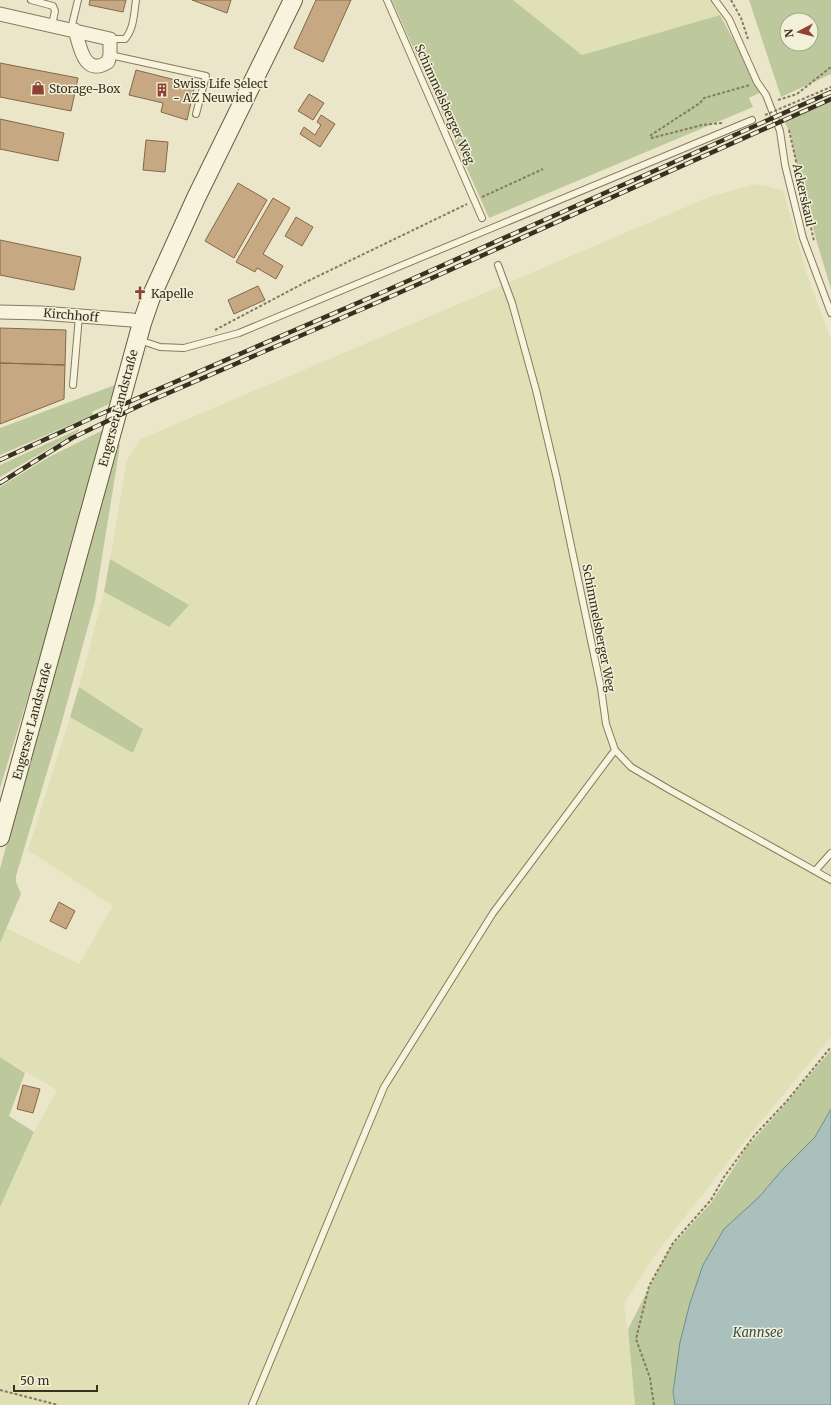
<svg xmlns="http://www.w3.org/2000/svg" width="831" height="1405" font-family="Merriweather,serif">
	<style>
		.farmland { fill: #e0e0b7 }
		.green { fill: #bdc99d; fill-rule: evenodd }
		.water { fill: #a9c0bd; stroke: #708e8b }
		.building { fill: #c6a982; stroke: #846847 }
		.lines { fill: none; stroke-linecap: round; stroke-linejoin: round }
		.service-casing { stroke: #867a5f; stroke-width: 8 }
		.minor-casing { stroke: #867a5f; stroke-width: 15 }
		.secondary-casing { stroke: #685b42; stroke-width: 20 }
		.path { stroke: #867a5f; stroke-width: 2; stroke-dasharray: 3 2; stroke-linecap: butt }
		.service { stroke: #f7f3dc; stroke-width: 6 }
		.minor { stroke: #f7f3dc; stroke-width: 13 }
		.secondary { stroke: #f7f3dc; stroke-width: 18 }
		.rail-casing { stroke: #383021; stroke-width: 4.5 }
		.rail { stroke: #f3f0d8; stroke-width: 3; stroke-dasharray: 9; stroke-linecap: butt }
		.path-bridge { stroke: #867a5f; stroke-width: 2; stroke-dasharray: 3 2; stroke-linecap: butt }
		.labels { text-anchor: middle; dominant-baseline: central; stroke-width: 3; stroke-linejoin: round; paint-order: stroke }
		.poi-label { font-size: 12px; fill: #383021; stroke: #f3f0d8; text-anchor: start }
		.street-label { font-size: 12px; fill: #383021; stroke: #f3f0d8 }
		.water-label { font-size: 13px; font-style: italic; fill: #325357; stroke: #f3f0d8 }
	</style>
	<rect width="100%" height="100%" fill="#ebe6c9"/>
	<path class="farmland" d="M513,0H711L720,15L582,55Z
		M756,184L783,190L808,278L831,339V1037L744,1142L655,1255L624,1304L631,1356L635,1405H0V1207L34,1132L57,1090L0,1057V943L6,928L79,964L113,906L28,850L70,717L133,753L143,728L79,687L104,592L168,627L189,605L110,559L127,460L141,439L712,196Z"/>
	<path class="green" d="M392,0H513L582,55L720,15L762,92L749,98L753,107L489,218Z
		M749,0H831V74L781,97ZM787,20H811V44H787Z
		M831,99V289L818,246L798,171L791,136L784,120Z
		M115,385L109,404L92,412L93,415L0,455V428Z
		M79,429V431L0,477V465Z
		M103,430L56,605L0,788V487L49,457Z
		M116,441L120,445L95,601L61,725L16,876V882L21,894L0,943V869Z
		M110,559L189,605L169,627L104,592Z
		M79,687L143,729L133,753L70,717Z
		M831,1050V1109L815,1137L783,1169L759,1197L690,1303L680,1342L673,1392L675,1405H635L628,1329L649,1288L670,1248L711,1203L747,1147L781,1109Z
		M0,1057L25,1073L9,1116L34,1132L0,1207Z"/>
	<path class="water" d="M831,1109V1405H675L673,1392L680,1342L690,1303L703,1265L724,1229L759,1197L783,1169L815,1137Z"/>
	<path class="building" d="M90,0H126L123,12L89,5Z
		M192,0H231L227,13Z
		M316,0H351L323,62L294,48Z
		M0,63L78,78L71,111L0,97Z
		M136,70L195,85L187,120L161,112L163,103L129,95Z
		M309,94L324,103L313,120L298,111Z
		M321,115L335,124L320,147L300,134L304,127L315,135L321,125L317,122Z
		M0,119L64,133L58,161L0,149Z
		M146,140L168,142L165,172L143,170Z
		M238,183L267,200L234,258L205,241Z
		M273,198L290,208L263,254L283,266L276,279L257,268L255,272L236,262Z
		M296,217L313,227L302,246L285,236Z
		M0,240L81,257L74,290L0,275Z
		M258,286L265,300L234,314L228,300Z
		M0,328L66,330L65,365L0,363Z
		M0,363L65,365L64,399L0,424Z
		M59,902L75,911L66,929L50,921Z
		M23,1085L40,1089L33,1113L17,1109Z"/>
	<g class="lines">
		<g class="service-casing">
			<path id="service" d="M31,0L53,6L55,11L52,25
				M387,0L482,218
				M715,0L729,19L757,82L766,95L780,131L785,165L803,238L831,313
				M71,29L78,0
				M110,39H125C134,29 134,13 136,0
				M110,55L206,76L196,114
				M498,265L512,303L536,390L557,479L601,688L606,724L615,750L631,767L670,790L831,880
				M139,340L160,347L184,348L239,333L752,120
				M73,385L79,316
				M815,871L831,853
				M252,1405L384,1087L493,913L615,750"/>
		</g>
		<g class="minor-casing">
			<path id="minor" d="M0,14L110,39V55L108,62C84,77 80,47 75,30
				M0,312L41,313L132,320L142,323"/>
		</g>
		<g class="secondary-casing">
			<path id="secondary" d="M0,837L142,323L151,297L196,198L293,0"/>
		</g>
		<path class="path" d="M731,0L741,18L748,39
			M778,100L797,94L831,67
			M722,123L702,125L652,138L650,137L651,135L700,103L704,98L750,85
			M789,130L814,241
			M482,197L543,169
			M215,330L308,281L467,204
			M0,1390L58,1405
			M654,1405L650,1378L636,1339L649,1286L673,1243L711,1200L724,1177L754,1136L786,1102L831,1047"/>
		<use href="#service" class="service"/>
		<use href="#minor" class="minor"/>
		<use href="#secondary" class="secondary"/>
		<g class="rail-casing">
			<path id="rail" d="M0,460L94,417L383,292L831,92
				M0,483L72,438L143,404L383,300L831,99"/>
		</g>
		<use href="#rail" class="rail"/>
		<path class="path-bridge" d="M765,115L831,87"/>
	</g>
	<defs>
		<g id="shop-bare" transform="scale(1.08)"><path d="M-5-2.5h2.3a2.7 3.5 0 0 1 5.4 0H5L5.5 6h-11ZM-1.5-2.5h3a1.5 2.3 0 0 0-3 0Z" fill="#914134" stroke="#f3f0d8" stroke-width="2.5" paint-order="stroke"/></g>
		<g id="building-bare" transform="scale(1.08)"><path d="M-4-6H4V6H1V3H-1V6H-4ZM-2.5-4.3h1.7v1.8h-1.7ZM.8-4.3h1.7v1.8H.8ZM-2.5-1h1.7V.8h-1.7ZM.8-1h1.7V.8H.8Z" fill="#914134" stroke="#f3f0d8" stroke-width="2.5" paint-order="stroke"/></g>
		<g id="church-bare" transform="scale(1.08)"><path d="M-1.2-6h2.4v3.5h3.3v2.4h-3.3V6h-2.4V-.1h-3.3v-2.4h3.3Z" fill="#914134" stroke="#f3f0d8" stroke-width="2.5" paint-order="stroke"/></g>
	</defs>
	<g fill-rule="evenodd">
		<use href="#shop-bare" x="38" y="88"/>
		<use href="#building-bare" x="162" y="90"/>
		<use href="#church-bare" x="140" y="293"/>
	</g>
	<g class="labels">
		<g class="poi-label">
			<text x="173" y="83">Swiss Life Select<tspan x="173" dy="14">- AZ Neuwied</tspan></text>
			<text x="49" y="88">Storage-Box</text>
			<text x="151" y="293">Kapelle</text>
		</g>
		<g class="street-label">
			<text transform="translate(445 104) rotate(66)">Schimmelsberger Weg</text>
			<text transform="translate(804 195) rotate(77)">Ackerskaul</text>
			<text transform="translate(71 315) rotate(5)">Kirchhoff</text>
			<text transform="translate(118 408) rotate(-75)">Engerser Landstraße</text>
			<text transform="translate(599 628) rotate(79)">Schimmelsberger Weg</text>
			<text transform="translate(32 721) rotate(-75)">Engerser Landstraße</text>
		</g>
		<g class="water-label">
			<text x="758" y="1332">Kannsee</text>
		</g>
	</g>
	<g transform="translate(799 32) rotate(263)"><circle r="19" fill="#f3f0d8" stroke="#a8a38f"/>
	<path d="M0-3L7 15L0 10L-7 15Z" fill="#914134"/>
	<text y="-6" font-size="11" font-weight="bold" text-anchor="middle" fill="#383021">N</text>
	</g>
	<path d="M14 1385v6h83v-6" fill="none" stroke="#383021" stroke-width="2"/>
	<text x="20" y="1385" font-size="12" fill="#383021" stroke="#f3f0d8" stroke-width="3" paint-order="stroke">50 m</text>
</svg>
